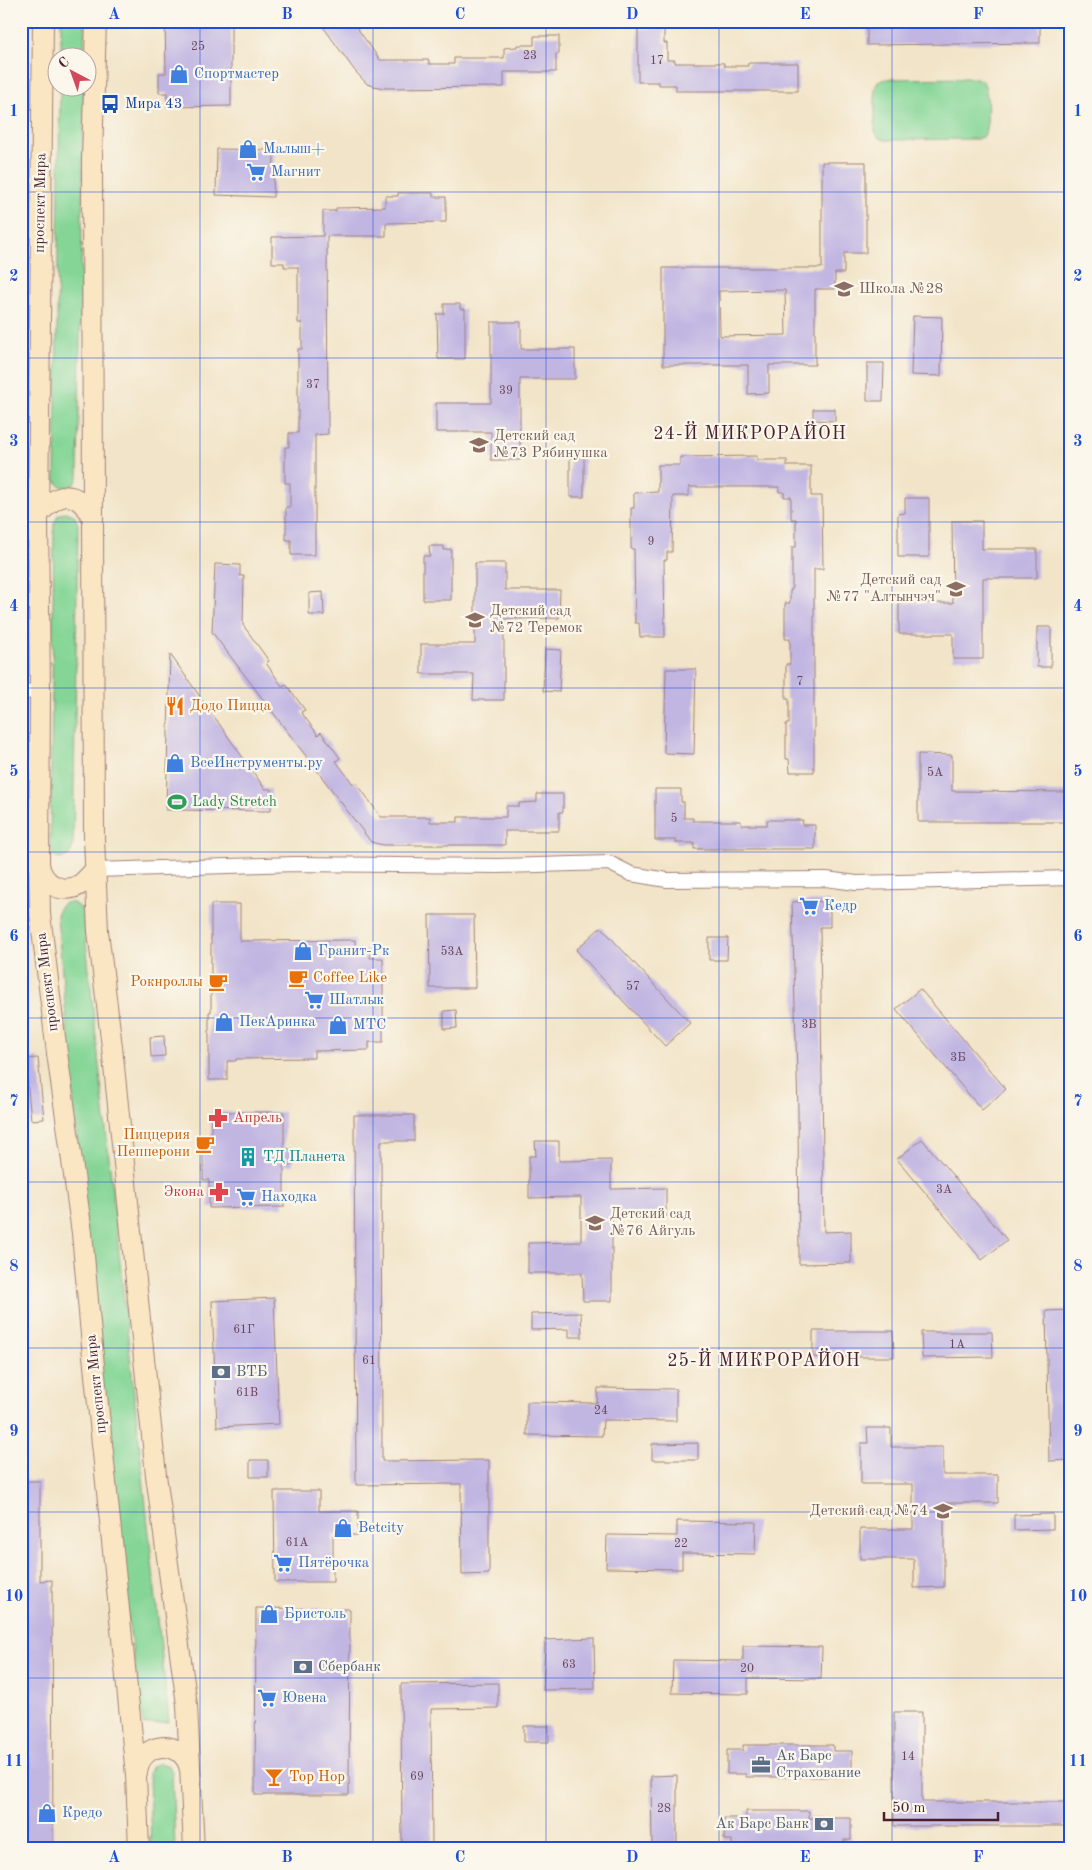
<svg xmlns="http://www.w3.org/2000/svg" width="1092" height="1870" font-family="'Old Standard TT',serif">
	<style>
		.green { fill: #85d696; stroke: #687a60 }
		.building { fill: #c1b5e2; fill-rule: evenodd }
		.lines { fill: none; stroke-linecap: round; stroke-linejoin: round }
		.minor-casing { stroke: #9e827a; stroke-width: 16 }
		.secondary-casing { stroke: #9e827a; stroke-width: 22 }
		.minor { stroke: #fff; stroke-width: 14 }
		.secondary { stroke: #fbe6c3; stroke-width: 20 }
		.grid { fill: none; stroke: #1d4ed8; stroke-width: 1; stroke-opacity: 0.55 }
		.labels { text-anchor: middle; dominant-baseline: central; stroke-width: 4.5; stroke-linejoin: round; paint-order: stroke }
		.number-label { font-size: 12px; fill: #684459 }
		.shop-label { font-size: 15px; fill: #366cbe; stroke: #fbf7ec; text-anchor: start }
		.transit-label { font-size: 15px; fill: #164399; stroke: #fbf7ec; text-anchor: start }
		.street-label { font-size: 15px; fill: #4a1f2b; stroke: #fbf7ec }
		.education-label { font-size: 15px; fill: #785e54; stroke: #fbf7ec; text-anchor: start }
		.food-label { font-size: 15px; fill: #c56008; stroke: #fbf7ec; text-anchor: start }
		.leisure-label { font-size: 15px; fill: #27864d; stroke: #fbf7ec; text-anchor: start }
		.health-label { font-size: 15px; fill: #be3a42; stroke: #fbf7ec; text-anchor: start }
		.culture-label { font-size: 15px; fill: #0d838f; stroke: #fbf7ec; text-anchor: start }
		.service-label { font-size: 15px; fill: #4e5e75; stroke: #fbf7ec; text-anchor: start }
		.quarter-label { font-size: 18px; letter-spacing: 1px; fill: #4a1f2b; stroke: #fbf7ec }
		.neatline { fill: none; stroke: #1d4ed8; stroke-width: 2 }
		.grid-label { font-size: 16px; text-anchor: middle; font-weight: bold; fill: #1d4ed8 }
	</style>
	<rect width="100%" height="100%" fill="#fbf7ec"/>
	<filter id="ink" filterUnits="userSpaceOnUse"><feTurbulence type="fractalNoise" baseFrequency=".02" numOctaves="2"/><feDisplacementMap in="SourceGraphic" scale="10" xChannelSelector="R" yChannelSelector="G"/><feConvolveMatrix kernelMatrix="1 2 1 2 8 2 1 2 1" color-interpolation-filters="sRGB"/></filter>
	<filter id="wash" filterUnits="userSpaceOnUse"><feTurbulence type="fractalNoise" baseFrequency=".0096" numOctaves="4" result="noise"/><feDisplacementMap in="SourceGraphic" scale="20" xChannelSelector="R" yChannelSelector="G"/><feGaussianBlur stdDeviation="1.12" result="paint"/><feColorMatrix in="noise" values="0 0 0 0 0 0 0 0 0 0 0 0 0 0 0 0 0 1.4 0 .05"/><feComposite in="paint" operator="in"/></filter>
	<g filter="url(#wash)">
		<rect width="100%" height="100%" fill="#f2e4c8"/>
		<path class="green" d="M61,21H85L84,57H61Z
			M976,78L983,81C989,93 989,124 984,136L977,139L885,140L878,137L875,131V88L878,82L886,79Z
			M60,88H84L78,477C75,490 60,491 55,479Z
			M66,512L74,515L78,524L73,847L69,855L61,859L53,855L50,847L54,524L58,515Z
			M71,902L80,907L83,914L169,1722L143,1725L106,1463L57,916C58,908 62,902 71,902Z
			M160,1763L169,1766L172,1772L175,1849H151L149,1772L152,1766Z"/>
		<g id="blocks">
			<path class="building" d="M165,21H231V106L167,107V93H159V73H166Z
				M319,21H352L380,60H429V64H454V58H504V48L517,47V45H534V36H559V54H556V72H504V87L383,88L374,86L367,84L355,71Z
				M867,21H1040V43L867,45Z
				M638,29H664V43H667V60H675V63H724V66H748V63H798V91H676V85H659V82H638Z
				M217,149L274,150L273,197L216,195Z
				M822,162H866V253H844V273H835V289H815V365H769V393L748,394V365H663V268H822ZM785,290L786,335L720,336L719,291Z
				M398,193H433V197H446V222L386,223V236H327L328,434L315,435V555H291V540H286V507H290V483H285V447H289V433H298V349H302V323H298V267H284V263H272V237L323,236V211H336V208L385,207V196H398Z
				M444,304H460V309H465V359H438L437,314H444Z
				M913,316L942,317L941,376L911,375Z
				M491,322H521V349H575V379H520V460H491V432H436V403H491Z
				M867,363H884L883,401H867Z
				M813,409H835V421L813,420Z
				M757,456V460H787V466H811V496H822L823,569H814V772H790L789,759H786V724H789V699H786V664H790V639H785V603H790V590H792V547H796V519H791V497H784V492H779V487H689V496H673L672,552H667V560H664L665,637H640L639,623H635L634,549H631V508H634V493L658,492V465H680V457Z
				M570,457H584V497H570Z
				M905,498H929V557H898V514L905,513Z
				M952,521H982V549H1037V578H983V659H953V634H899V603H953Z
				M429,546H444V550L451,549V600H423V556H430Z
				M475,563H505V590H560L559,618L504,619V700H473L474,674H421V644H475Z
				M215,564L240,565V576H244L243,625L269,661L266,663L282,686L286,684L305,710L301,712L318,735L321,732L340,758L336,761L353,784L356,782L381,817H430V822H458V817H506V806H519V803L537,802V794H563V812H559V831H505V845H383L371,842L212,632Z
				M323,592L324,615H309V593Z
				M1037,627H1051V667H1037Z
				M545,649L561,650L559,692L543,691Z
				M170,654L265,789H271V811L166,810Z
				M666,669H696L694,754L664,753Z
				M918,754L952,755V791L1071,792V822H918Z
				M655,789H681V802H684V818H693V821H741V825H767V820H803L802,825H815V849H694V843H676V840H655Z
				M830,901V927H820L824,1232L851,1231V1263L799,1264L798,1110L792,902Z
				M211,904H240V941L355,940V950H370V958H383V1042H369V1050L314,1051V1058L236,1059V1061H227V1080H209V1012H211Z
				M429,915H474L475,988H430Z
				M601,927L690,1023L665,1046L576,950Z
				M709,938H728L727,960H709Z
				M920,989L1006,1089L982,1110L896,1009Z
				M456,1010L457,1028L444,1029V1011Z
				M164,1036L165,1056L151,1057L150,1037Z
				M38,1058L44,1119L31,1120L25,1059Z
				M211,1112H284V1149H293V1165H284V1207L209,1208V1180H203V1140H211Z
				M354,1115H414V1141H381L382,1461L489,1460V1574L462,1575L461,1484L356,1485Z
				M922,1139L1007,1240L982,1260L897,1159Z
				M535,1141H559V1161L611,1160V1189L666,1188V1217H612V1301H583L582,1273H528V1243L581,1242V1197L529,1198V1156H536Z
				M274,1298L279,1424L217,1427L212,1301Z
				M1071,1310V1460L1049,1461L1046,1311Z
				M581,1313L582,1337H569V1329L531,1330V1314Z
				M813,1331H893L894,1357H813Z
				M921,1332H992L993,1357L922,1358Z
				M598,1388L676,1389V1421L603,1420L602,1436L527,1435V1402L597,1403Z
				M867,1428H891V1447H943V1475H998V1503H944V1587L914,1588V1559H860V1529H913V1484H861V1443H868Z
				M698,1443V1460H652V1444Z
				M250,1460H268V1477H250Z
				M21,1481H40V1581L52,1580L53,1849H25V1803H21V1784H25V1741H21V1722H25V1681H21V1662H25V1620H21Z
				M274,1491H319V1511H358V1535H333V1582H275Z
				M1053,1514V1529L1014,1530V1515Z
				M677,1521L756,1522L755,1554L682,1553V1569L606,1568L607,1535L677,1536Z
				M256,1608L350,1609L349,1795H255Z
				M594,1638L595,1689L543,1690L545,1640Z
				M743,1646L822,1647L821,1679L748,1678V1694L672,1693L673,1660L743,1661Z
				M498,1683V1708L431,1709L432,1849H402L401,1684Z
				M894,1712H922V1802H1071V1826H894Z
				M524,1726H549V1742H524Z
				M743,1745H833V1751H852V1777H746V1774H727V1750H743Z
				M677,1775V1849H652L651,1776Z
				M746,1811H809V1818H851V1840H844V1849H732V1840H724V1818H746Z"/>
		</g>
	</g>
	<g filter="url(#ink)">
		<use href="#blocks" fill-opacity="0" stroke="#9e827a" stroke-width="1"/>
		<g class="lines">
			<g class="minor-casing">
				<path id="minor" d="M21,692L40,691
					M95,870L295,864L498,866L609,863L631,874L667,880L826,879L856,883L1071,878"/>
			</g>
			<g class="secondary-casing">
				<path id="secondary" d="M43,21L38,521L40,691L39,864L40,914L57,1053L82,1233L92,1346L136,1775L139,1849
					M96,21L92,159L93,519L94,839L98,931L112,1047L156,1475L187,1705L194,1849
					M38,515C59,491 77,488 93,519
					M39,864C42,884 63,896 81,884C86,880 91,874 95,870
					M137,1773C139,1741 184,1737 190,1770"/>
			</g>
			<use href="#minor" class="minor"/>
			<use href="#secondary" class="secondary"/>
		</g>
	</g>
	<path class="grid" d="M200,21V1849M373,21V1849M546,21V1849M719,21V1849M892,21V1849M21,192H1071M21,358H1071M21,522H1071M21,688H1071M21,852H1071M21,1018H1071M21,1182H1071M21,1348H1071M21,1512H1071M21,1678H1071"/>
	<defs>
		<g id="shop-bare" transform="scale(1.5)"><path d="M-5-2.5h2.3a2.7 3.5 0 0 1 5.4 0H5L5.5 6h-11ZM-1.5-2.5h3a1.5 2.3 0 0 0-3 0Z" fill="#3f7fe0" stroke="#fbf7ec" stroke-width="2.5" paint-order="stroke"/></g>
		<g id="bus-bare" transform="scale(1.5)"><path d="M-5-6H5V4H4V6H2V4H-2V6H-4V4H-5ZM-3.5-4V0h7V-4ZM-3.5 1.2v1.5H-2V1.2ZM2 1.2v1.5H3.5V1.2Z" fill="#1a4fb4" stroke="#fbf7ec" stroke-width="2.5" paint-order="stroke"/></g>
		<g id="supermarket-bare" transform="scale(1.5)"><path d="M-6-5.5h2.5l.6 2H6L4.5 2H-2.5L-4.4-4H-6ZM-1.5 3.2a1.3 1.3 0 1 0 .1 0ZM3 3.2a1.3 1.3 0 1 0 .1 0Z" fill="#3f7fe0" stroke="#fbf7ec" stroke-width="2.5" paint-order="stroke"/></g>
		<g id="school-bare" transform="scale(1.5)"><path d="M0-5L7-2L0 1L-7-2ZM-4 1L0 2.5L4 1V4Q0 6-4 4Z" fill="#8d6e63" stroke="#fbf7ec" stroke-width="2.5" paint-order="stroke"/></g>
		<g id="restaurant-bare" transform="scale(1.5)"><path d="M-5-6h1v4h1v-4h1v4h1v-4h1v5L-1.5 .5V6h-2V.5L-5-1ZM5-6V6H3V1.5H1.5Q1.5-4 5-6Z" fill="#e8710a" stroke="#fbf7ec" stroke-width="2.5" paint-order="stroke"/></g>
		<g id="stadium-bare" transform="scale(1.5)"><path d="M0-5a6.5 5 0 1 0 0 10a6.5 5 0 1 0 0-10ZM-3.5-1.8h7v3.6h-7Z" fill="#2e9e5b" stroke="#fbf7ec" stroke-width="2.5" paint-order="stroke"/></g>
		<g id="cafe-bare" transform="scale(1.5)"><path d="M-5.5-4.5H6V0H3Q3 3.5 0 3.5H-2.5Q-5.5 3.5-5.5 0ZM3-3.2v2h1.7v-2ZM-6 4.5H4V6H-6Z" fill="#e8710a" stroke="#fbf7ec" stroke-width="2.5" paint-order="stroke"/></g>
		<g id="pharmacy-bare" transform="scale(1.5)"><path d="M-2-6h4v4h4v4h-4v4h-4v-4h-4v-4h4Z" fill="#e0444e" stroke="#fbf7ec" stroke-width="2.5" paint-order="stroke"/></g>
		<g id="building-bare" transform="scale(1.5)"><path d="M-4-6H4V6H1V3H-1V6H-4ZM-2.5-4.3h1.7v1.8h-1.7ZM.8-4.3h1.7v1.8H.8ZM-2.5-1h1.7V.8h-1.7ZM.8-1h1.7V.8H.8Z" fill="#0f9aa8" stroke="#fbf7ec" stroke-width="2.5" paint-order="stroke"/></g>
		<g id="bank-bare" transform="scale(1.5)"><path d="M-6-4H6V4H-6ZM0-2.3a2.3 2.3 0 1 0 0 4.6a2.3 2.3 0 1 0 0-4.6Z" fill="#5c6f8a" stroke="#fbf7ec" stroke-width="2.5" paint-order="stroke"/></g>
		<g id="office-bare" transform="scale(1.5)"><path d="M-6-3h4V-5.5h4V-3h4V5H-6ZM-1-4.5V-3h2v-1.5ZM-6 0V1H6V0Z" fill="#5c6f8a" stroke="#fbf7ec" stroke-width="2.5" paint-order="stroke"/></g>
		<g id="bar-bare" transform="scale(1.5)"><path d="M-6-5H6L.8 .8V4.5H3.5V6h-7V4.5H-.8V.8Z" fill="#e8710a" stroke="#fbf7ec" stroke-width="2.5" paint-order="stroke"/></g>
	</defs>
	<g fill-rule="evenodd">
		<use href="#shop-bare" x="179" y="74"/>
		<use href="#bus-bare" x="110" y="104"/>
		<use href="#shop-bare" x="248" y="149"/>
		<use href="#supermarket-bare" x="256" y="172"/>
		<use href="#school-bare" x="844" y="289"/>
		<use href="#school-bare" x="479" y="445"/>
		<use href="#school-bare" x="956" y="589"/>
		<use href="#school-bare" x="475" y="620"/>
		<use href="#restaurant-bare" x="175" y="706"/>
		<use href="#shop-bare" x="175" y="763"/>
		<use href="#stadium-bare" x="177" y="802"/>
		<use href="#supermarket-bare" x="809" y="906"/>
		<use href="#shop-bare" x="303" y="951"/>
		<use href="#cafe-bare" x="298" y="978"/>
		<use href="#cafe-bare" x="218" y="982"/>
		<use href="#supermarket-bare" x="314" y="1000"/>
		<use href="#shop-bare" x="224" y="1022"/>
		<use href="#shop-bare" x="338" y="1025"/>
		<use href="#pharmacy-bare" x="218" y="1118"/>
		<use href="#cafe-bare" x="205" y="1144"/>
		<use href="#building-bare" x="248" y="1157"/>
		<use href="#pharmacy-bare" x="219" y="1192"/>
		<use href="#supermarket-bare" x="246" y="1197"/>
		<use href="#school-bare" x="595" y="1223"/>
		<use href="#bank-bare" x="221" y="1372"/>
		<use href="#school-bare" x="943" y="1511"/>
		<use href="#shop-bare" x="343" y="1528"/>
		<use href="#supermarket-bare" x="283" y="1563"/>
		<use href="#shop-bare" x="269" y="1614"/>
		<use href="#bank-bare" x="303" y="1667"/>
		<use href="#supermarket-bare" x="267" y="1698"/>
		<use href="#office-bare" x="761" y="1765"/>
		<use href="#bar-bare" x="274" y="1777"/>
		<use href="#shop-bare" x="47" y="1813"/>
		<use href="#bank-bare" x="824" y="1824"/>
	</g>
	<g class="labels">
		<g class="number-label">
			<text x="198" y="47">25</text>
			<text x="530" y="56">23</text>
			<text x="657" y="61">17</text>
			<text x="313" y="385">37</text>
			<text x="506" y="391">39</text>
			<text x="651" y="542">9</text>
			<text x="800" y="682">7</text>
			<text x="935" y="773">5А</text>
			<text x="674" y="819">5</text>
			<text x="452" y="952">53А</text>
			<text x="633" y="987">57</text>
			<text x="809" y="1025">3В</text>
			<text x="958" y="1058">3Б</text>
			<text x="944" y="1190">3А</text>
			<text x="244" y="1330">61Г</text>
			<text x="957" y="1345">1А</text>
			<text x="369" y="1361">61</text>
			<text x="247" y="1393">61В</text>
			<text x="601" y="1411">24</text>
			<text x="297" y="1543">61А</text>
			<text x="681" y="1544">22</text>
			<text x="569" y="1665">63</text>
			<text x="747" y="1669">20</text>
			<text x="908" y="1757">14</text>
			<text x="417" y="1777">69</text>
			<text x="664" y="1809">28</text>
		</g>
		<g class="shop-label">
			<text x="194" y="74">Спортмастер</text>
			<text x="263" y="149">Малыш+</text>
			<text x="271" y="172">Магнит</text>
			<text x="190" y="763">ВсеИнструменты.ру</text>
			<text x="824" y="906">Кедр</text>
			<text x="318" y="951">Гранит-Рк</text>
			<text x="329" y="1000">Шатлык</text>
			<text x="239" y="1022">ПекАринка</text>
			<text x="353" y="1025">МТС</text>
			<text x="261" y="1197">Находка</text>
			<text x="358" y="1528">Betcity</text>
			<text x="298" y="1563">Пятёрочка</text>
			<text x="284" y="1614">Бристоль</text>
			<text x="282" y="1698">Ювена</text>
			<text x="62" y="1813">Кредо</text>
		</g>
		<g class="transit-label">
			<text x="125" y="104">Мира 43</text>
		</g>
		<g class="street-label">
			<text transform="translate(41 203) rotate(-89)">проспект Мира</text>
			<text transform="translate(48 982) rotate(-97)">проспект Мира</text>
			<text transform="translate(97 1384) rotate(-96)">проспект Мира</text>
		</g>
		<g class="education-label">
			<text x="859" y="289">Школа №28</text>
			<text x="494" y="436">Детский сад<tspan x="494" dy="17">№73 Рябинушка</tspan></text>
			<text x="941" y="580" text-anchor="end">Детский сад<tspan x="941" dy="17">№77 "Алтынчэч"</tspan></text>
			<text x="490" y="611">Детский сад<tspan x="490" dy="17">№72 Теремок</tspan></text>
			<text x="610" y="1214">Детский сад<tspan x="610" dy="17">№76 Айгуль</tspan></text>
			<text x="928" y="1511" text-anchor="end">Детский сад №74</text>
		</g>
		<g class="food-label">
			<text x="190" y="706">Додо Пицца</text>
			<text x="313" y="978">Coffee Like</text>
			<text x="203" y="982" text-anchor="end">Рокнроллы</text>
			<text x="190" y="1135" text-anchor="end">Пиццерия<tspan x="190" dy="17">Пепперони</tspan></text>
			<text x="289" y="1777">Top Hop</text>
		</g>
		<g class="leisure-label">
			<text x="192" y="802">Lady Stretch</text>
		</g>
		<g class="health-label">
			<text x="233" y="1118">Апрель</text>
			<text x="204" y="1192" text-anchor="end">Экона</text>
		</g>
		<g class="culture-label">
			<text x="263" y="1157">ТД Планета</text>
		</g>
		<g class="service-label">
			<text x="236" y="1372">ВТБ</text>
			<text x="318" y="1667">Сбербанк</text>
			<text x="776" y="1756">Ак Барс<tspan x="776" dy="17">Страхование</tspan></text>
			<text x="809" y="1824" text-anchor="end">Ак Барс Банк</text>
		</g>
		<g class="quarter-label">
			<text x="750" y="434">24-Й МИКРОРАЙОН</text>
			<text x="764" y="1361">25-Й МИКРОРАЙОН</text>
		</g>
	</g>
	<rect width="1092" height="1870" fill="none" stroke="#fbf7ec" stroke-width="55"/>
	<g transform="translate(72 72) rotate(319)"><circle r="24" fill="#fbf7ec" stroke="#b4a19f"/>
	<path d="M0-4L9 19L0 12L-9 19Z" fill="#d1495b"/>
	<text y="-8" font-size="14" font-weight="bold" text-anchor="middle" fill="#4a1f2b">С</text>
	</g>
	<path d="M884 1812v8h114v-8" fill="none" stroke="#4a1f2b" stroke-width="2.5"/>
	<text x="892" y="1812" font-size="15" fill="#4a1f2b" stroke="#fbf7ec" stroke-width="4" paint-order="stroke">50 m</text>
	<rect x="28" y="28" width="1036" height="1814" class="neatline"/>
	<g class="grid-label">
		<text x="114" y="19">A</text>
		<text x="287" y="19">B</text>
		<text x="460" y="19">C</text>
		<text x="632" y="19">D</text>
		<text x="805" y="19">E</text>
		<text x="978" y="19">F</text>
		<text x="14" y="116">1</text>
		<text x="1078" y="116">1</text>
		<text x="14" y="281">2</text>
		<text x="1078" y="281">2</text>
		<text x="14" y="446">3</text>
		<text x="1078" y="446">3</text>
		<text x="14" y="611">4</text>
		<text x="1078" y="611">4</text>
		<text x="14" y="776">5</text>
		<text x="1078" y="776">5</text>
		<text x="14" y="941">6</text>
		<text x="1078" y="941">6</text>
		<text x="14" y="1106">7</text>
		<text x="1078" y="1106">7</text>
		<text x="14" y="1271">8</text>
		<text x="1078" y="1271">8</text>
		<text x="14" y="1436">9</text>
		<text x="1078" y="1436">9</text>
		<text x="14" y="1601">10</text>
		<text x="1078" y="1601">10</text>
		<text x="14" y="1766">11</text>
		<text x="1078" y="1766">11</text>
		<text x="114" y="1862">A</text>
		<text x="287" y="1862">B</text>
		<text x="460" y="1862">C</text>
		<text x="632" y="1862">D</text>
		<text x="805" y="1862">E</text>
		<text x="978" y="1862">F</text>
	</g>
</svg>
